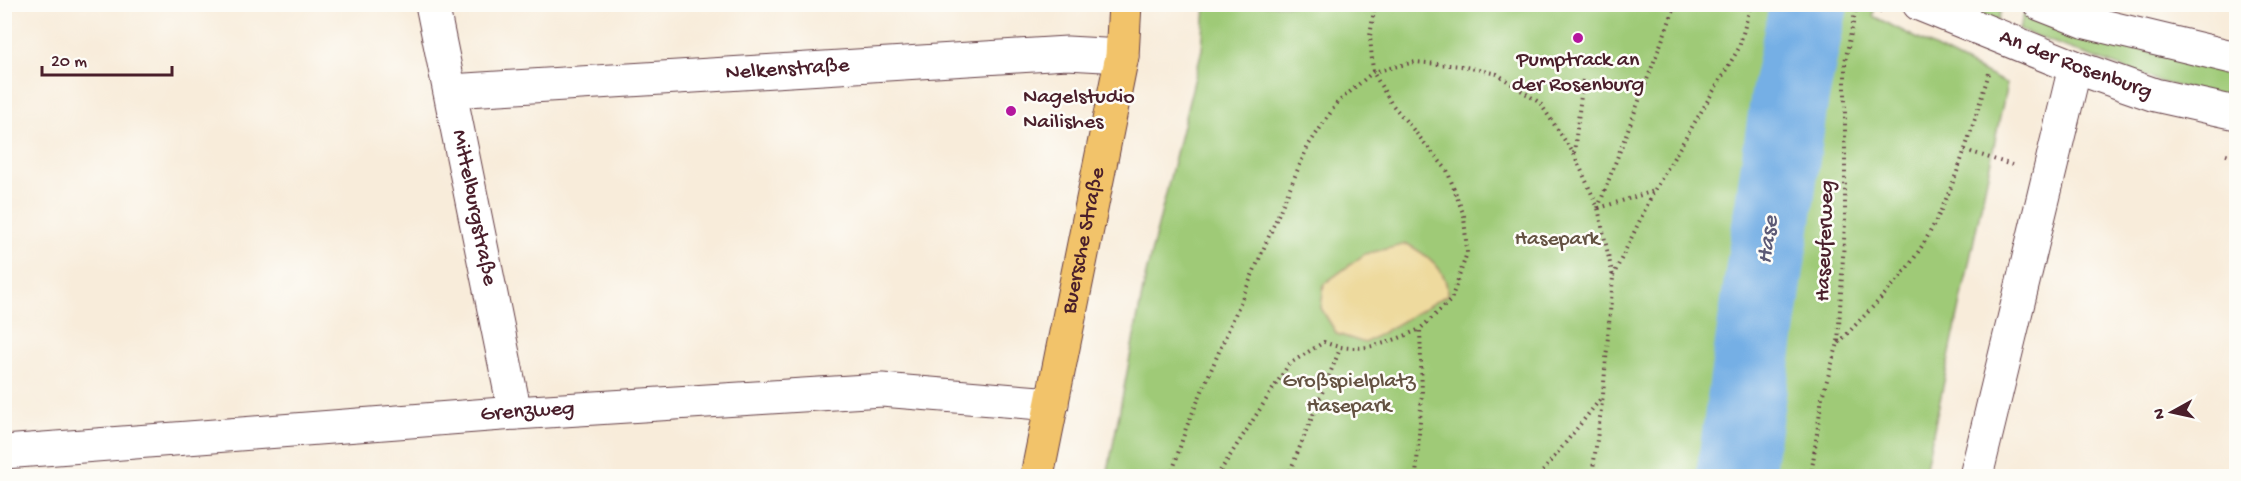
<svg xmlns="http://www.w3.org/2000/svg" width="2241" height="481" font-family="'Gochi Hand',sans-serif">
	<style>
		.green { fill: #9fca77; stroke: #747451; stroke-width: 1.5 }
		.sand { fill: #eeda9e; stroke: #9c7c64; stroke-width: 1.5 }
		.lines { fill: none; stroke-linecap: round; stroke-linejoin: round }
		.river { stroke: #75afe5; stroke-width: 78 }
		.minor-casing { stroke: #643e45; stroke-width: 35 }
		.major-casing { stroke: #643e45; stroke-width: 35 }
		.path { stroke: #643e45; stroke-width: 4; stroke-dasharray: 1.5 4.5; stroke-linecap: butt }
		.minor { stroke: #fff; stroke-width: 33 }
		.major { stroke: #f2c36a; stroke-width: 33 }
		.poi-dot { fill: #b5179e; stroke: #fdfcf7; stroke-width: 2 }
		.labels { text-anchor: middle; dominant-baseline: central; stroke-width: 5; stroke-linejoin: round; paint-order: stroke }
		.poi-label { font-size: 22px; fill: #4a1f2b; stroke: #fdfcf7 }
		.street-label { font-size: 22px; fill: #4a1f2b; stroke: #fdfcf7 }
		.park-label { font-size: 22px; fill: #645242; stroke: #fdfcf7 }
		.water-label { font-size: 24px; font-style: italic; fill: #5b5975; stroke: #fdfcf7 }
	</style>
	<rect width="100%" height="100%" fill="#fdfcf7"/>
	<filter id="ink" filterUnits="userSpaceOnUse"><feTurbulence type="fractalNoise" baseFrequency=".0167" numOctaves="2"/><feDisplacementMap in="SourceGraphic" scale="12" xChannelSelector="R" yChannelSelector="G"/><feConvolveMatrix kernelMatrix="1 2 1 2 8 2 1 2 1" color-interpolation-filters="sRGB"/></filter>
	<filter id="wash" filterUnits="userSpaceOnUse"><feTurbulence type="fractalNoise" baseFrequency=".008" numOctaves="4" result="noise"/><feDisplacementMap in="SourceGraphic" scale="24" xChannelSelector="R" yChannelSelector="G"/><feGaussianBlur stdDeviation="1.35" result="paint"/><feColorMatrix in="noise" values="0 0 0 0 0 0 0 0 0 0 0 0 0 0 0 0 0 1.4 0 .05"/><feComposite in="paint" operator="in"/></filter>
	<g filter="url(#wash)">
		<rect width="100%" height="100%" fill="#f8ecda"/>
		<path class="green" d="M1998,4L2002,6L1998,21L1958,5Z
			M1205,5H1875L1873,16L2007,84L1924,476H1107L1146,274L1202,49Z
			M2024,13L2080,34L2236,73V100L2164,83L2019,30Z"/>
		<path class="sand" d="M1407,244C1427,255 1449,270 1447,295L1365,343L1337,334L1321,308L1324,284L1365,254Z"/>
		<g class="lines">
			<path class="river" d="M1735,476L1790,95L1809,4"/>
		</g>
	</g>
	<g filter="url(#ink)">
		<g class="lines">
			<g class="minor-casing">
				<g id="minor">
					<path id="s1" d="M432,4L515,413"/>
					<path id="s2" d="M1919,4L2075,67L2155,95L2236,113"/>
					<path d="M2040,4L2086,22L2236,58"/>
					<path id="s3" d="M450,91L1067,53L1122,56"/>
					<path id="s4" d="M4,452L515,413L882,390L1052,404"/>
					<path d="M1976,476L2075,67"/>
				</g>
			</g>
			<g class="major-casing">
				<g id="major">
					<path id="s5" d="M1037,476L1122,56L1125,4"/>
				</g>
			</g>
			<path class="path" d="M1375,4L1370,36L1373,72L1391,103L1447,170L1464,216L1467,253L1451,300L1420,329L1422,393L1416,476
				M1864,4L1881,12
				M1965,150L2012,165
				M1574,153L1583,79
				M2226,154L2236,157
				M1598,208L1676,4
				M1599,208L1654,191
				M1613,276L1654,191L1739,48L1751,4
				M1839,343C1860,319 1884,297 1904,272C1948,216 1968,140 1989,73
				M1171,476L1186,428L1308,146L1337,103L1373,72L1415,62L1461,66L1497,74L1540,103L1574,154L1598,208L1613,277L1603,395L1592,476
				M1217,476L1289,364L1324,342C1357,356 1389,343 1420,329
				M1288,476L1340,349
				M1539,476L1602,397
				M1811,476L1822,397L1838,343L1845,223V62L1857,4"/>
			<use href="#minor" class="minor"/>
			<use href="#major" class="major"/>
		</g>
	</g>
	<g class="poi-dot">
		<circle cx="1578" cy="38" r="6"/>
		<circle cx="1011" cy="111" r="6"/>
	</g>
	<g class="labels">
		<g class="poi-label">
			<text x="1578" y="61">Pumptrack an<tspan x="1578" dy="25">der Rosenburg</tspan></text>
			<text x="1023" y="98" text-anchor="start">Nagelstudio<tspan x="1023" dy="25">Nailishes</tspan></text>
		</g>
		<g class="street-label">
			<text stroke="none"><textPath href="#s2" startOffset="168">An der Rosenburg</textPath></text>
			<text stroke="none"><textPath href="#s3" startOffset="338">Nelkenstraße</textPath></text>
			<text stroke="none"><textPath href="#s1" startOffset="208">Mittelburgstraße</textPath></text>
			<text stroke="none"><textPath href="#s5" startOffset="240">Buersche Straße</textPath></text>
			<text transform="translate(1826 241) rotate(-88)">Haseuferweg</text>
			<text stroke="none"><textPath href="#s4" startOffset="525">Grenzweg</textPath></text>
		</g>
		<g class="park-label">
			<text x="1557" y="240">Hasepark</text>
			<text x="1349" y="382">Großspielplatz<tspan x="1349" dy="25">Hasepark</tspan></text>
		</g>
		<g class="water-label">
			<text transform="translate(1769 240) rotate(-82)">Hase</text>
		</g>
	</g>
	<rect width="2241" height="481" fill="none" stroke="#fdfcf7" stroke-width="24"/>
	<g transform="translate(2172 412) rotate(262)" stroke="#fdfcf7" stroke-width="4.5" paint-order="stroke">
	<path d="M0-4.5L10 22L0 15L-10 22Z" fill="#4a1f2b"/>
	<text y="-9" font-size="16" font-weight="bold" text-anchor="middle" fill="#4a1f2b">N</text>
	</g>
	<path d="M42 66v9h130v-9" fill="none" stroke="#4a1f2b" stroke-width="3"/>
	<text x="51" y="66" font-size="18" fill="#4a1f2b" stroke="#fdfcf7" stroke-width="4.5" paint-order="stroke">20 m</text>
</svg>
